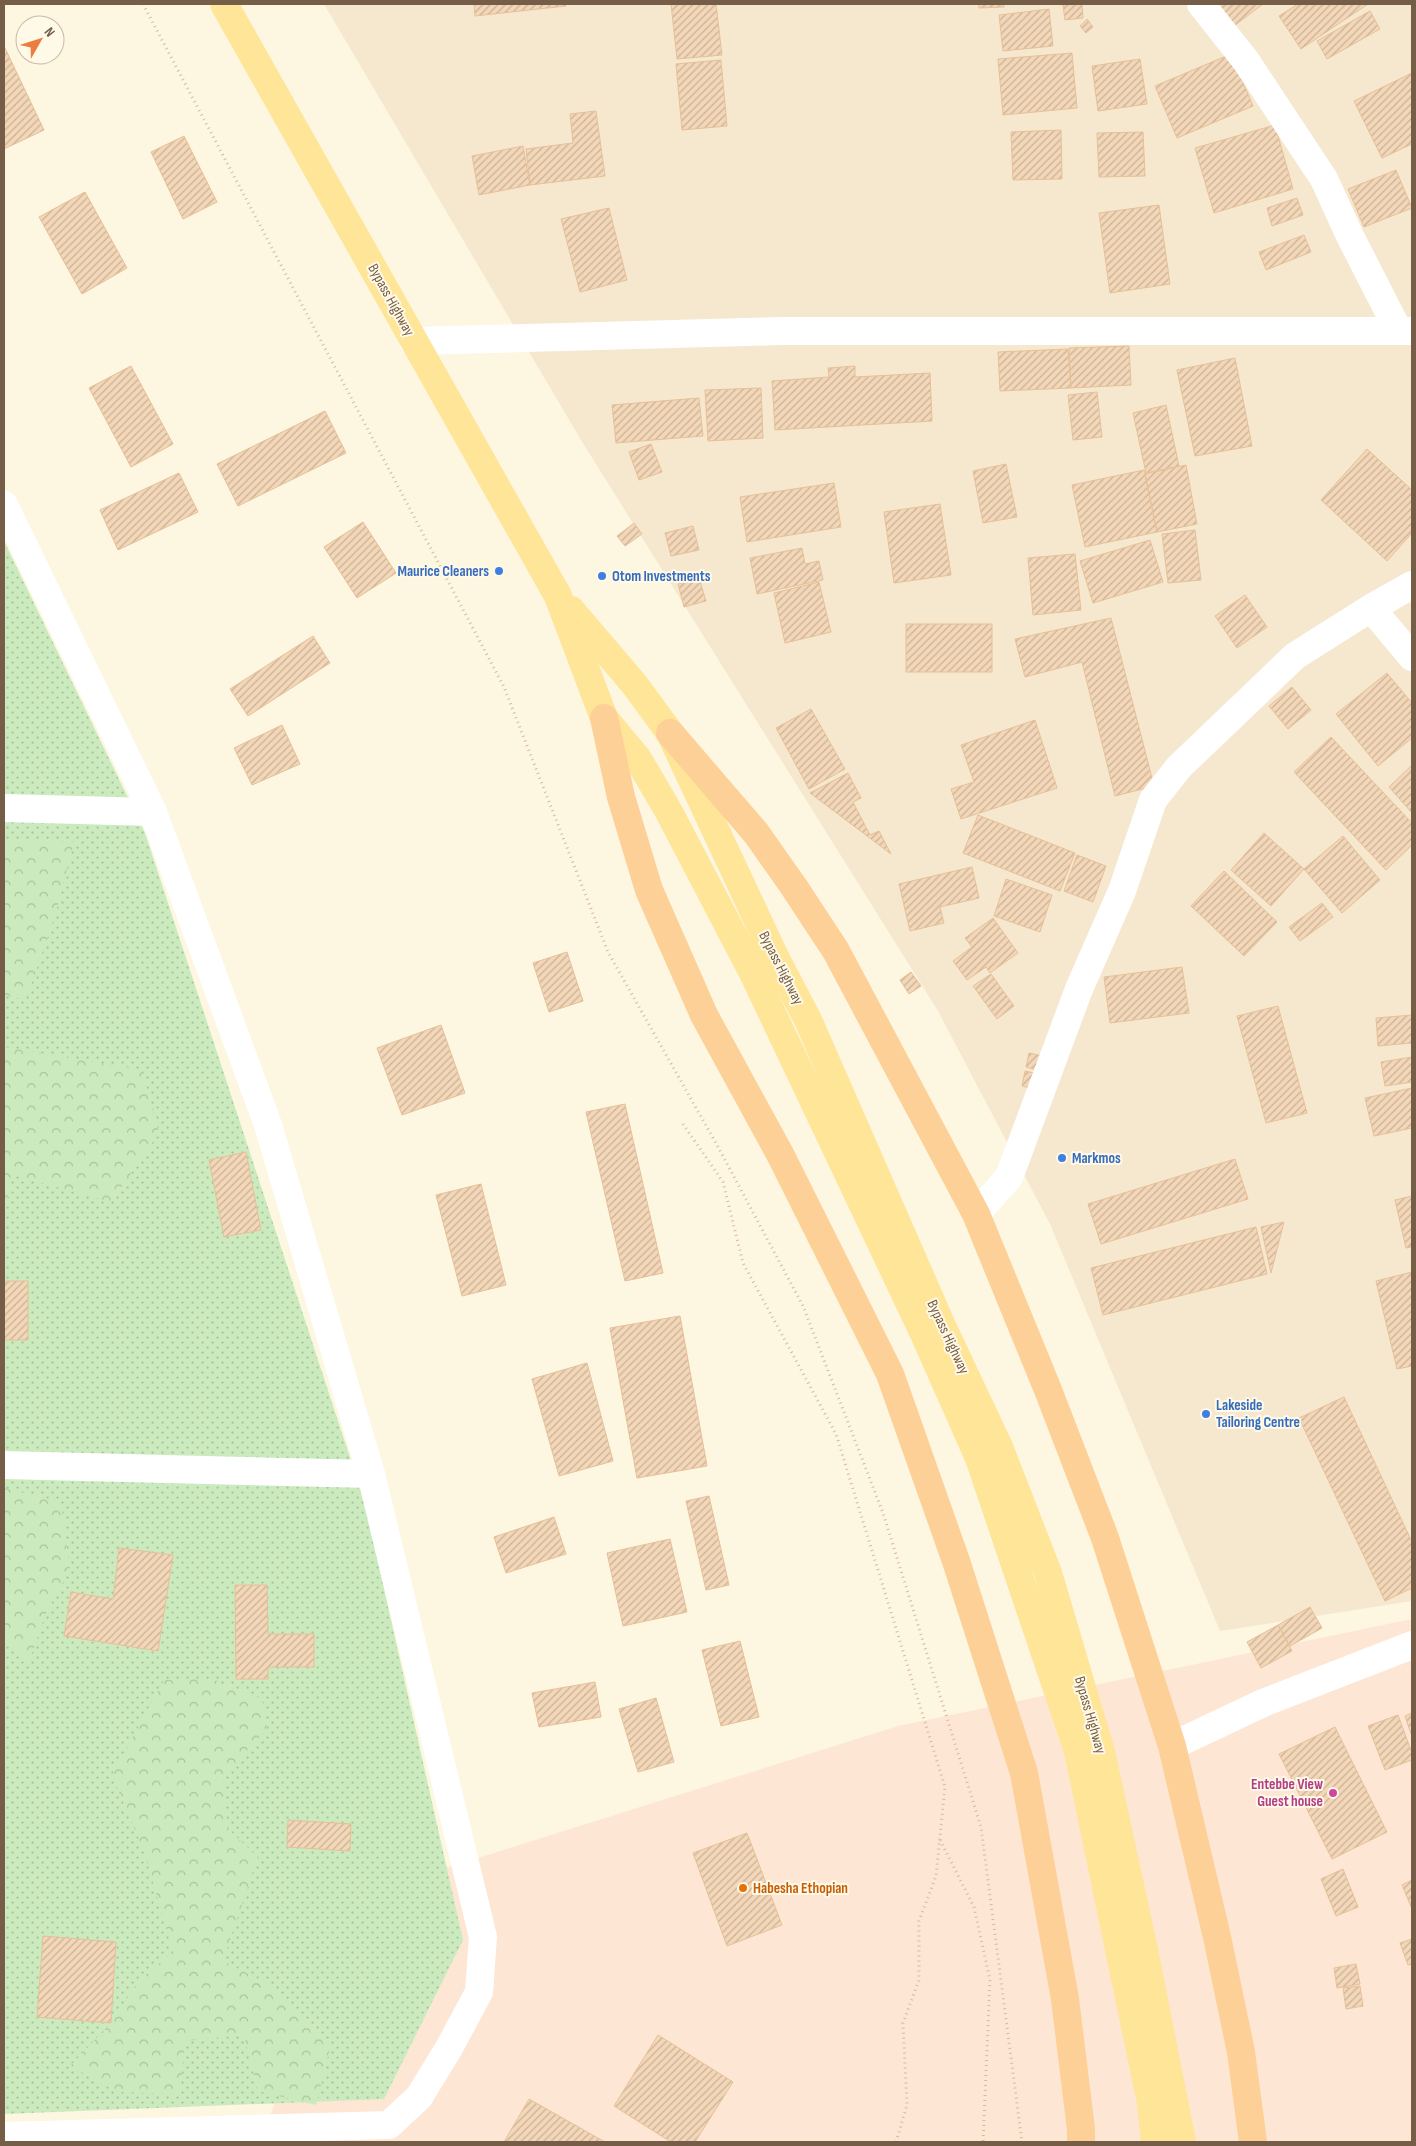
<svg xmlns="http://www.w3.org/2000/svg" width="1416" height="2146" font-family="'Sofia Sans Condensed',sans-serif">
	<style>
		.residential { fill: #f5e8cf }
		.commercial { fill: #fee6d4 }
		.grass { fill: url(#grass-dots) }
		.forest { fill: url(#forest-crowns) }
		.building { fill: url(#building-hatch); stroke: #e7c097 }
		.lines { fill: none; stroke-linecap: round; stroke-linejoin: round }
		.path { stroke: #d8ba9b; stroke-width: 3; stroke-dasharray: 1 4; stroke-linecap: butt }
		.minor { stroke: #fff; stroke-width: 28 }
		.primary { stroke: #fee597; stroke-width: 28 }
		.trunk { stroke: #fcd096; stroke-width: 28 }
		.shop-dot { fill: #3f7fe0; stroke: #fff9e8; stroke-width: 2 }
		.hotel-dot { fill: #d1479c; stroke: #fff9e8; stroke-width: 2 }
		.food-dot { fill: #e8710a; stroke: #fff9e8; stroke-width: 2 }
		.labels { text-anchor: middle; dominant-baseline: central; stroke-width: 4; stroke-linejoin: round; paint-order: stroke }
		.street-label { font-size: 15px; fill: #755d47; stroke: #fff9e8 }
		.shop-label { font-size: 15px; font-weight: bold; fill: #366cbe; stroke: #fff9e8; text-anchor: start }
		.hotel-label { font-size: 15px; font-weight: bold; fill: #b23c85; stroke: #fff9e8; text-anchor: end }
		.food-label { font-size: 15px; font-weight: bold; fill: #c56008; stroke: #fff9e8; text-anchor: start }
	</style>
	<defs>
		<pattern id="grass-dots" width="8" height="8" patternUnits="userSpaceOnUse" patternTransform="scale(1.25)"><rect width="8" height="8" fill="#cbebbf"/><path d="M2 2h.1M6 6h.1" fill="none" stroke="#a9c29d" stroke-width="1.8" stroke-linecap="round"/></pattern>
		<pattern id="forest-crowns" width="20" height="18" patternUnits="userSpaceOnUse" patternTransform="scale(1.25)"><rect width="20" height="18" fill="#cbebbf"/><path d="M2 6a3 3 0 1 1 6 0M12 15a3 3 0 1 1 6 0" fill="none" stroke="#a9c29d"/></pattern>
		<pattern id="building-hatch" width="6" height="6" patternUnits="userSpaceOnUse" patternTransform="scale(1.25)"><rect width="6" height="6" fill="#f3d7b8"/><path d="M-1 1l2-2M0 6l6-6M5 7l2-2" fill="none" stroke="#c9b297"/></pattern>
	</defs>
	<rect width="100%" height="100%" fill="#fdf6e1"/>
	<path class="residential" d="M324,4H1412V1601L1220,1631L1050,1224L938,1011L581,440Z"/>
	<path class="commercial" d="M1412,1619V2142H260L275,2103L335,1903L898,1726Z"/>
	<path class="grass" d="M4,541L145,833L364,1500L463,1940L384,2099L4,2114Z"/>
	<path class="forest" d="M4,840L74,842L55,916L26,1000L4,995Z
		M4,1047L142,1070L159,1133L111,1202L13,1175L4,1215Z
		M4,1488L61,1502L70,1570L46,1613L28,1665L4,1636Z
		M212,1679L262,1699L267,1729L223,1776L228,1829L258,1857L223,1961L272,1986L331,2044L316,2105L258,2091L244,2035L185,2041L180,2094L118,2092L70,2066L111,2023L139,1980L173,1952L144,1851L112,1775L164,1680Z"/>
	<path class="building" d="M474,4H565L566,6L475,16Z
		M671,4H716L722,55L677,59Z
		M979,4H1004V7L979,8Z
		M1082,4L1083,18L1065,20L1063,5Z
		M1216,4H1263L1234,26Z
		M1298,4H1368L1301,49L1279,16Z
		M1049,9L1053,46L1003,51L999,15Z
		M1370,11L1380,29L1327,59L1317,41Z
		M1087,19L1093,27L1086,33L1080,26Z
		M4,46L44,130L4,149Z
		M1072,53L1077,108L1003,115L998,59Z
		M1231,54L1253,106L1177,138L1155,86Z
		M1140,59L1147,104L1098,111L1092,66Z
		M721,60L727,126L682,130L676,64Z
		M1412,73V144L1382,158L1354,101Z
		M596,111L605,176L530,185L526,149L573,143L570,114Z
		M1275,125L1293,189L1214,213L1195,148Z
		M1061,130L1062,179L1013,180L1011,132Z
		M1143,132L1145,176L1099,177L1097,133Z
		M184,136L217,202L183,219L151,152Z
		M523,146L530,185L479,195L472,156Z
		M1396,170L1412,208L1364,227L1348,189Z
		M85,192L127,268L82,294L39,217Z
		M1297,198L1303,215L1272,226L1267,208Z
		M1159,205L1170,284L1110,293L1099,213Z
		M609,208L627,280L580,292L561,219Z
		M1304,235L1311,252L1266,270L1259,252Z
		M1129,346L1131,385L1071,388L1069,348Z
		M1068,349L1071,388L1000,391L998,352Z
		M1235,358L1252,446L1195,456L1177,370Z
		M131,366L173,444L131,467L89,388Z
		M855,366V377L930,373L932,421L775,430L772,381L829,377L828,368Z
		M761,388L763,438L708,441L705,390Z
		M1097,392L1102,437L1073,440L1068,395Z
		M699,398L703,436L616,443L612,405Z
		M1166,405L1179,466L1146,473L1133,413Z
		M325,411L346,453L238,506L217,464Z
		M651,444L662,472L639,480L629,452Z
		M1367,449L1412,490V533L1387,561L1321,500Z
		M1006,464L1017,517L983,523L973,471Z
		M1186,465L1197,524L1157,532L1145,474Z
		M1144,470L1157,532L1085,547L1072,485Z
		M179,473L198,512L118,550L100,510Z
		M834,483L841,527L747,542L740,497Z
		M940,504L951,575L894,583L884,512Z
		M363,522L396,573L357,598L324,547Z
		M634,523L642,534L625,546L617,536Z
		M693,526L699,550L671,556L665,533Z
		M1195,530L1201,580L1168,583L1162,534Z
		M1150,540L1163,582L1093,603L1080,561Z
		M802,548L805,564L819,561L823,580L757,594L750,558Z
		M1075,554L1081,610L1033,615L1028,558Z
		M699,578L706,601L684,607L678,584Z
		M819,582L831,632L785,643L774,593Z
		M1245,595L1267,627L1237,648L1215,616Z
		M1111,618L1154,786L1115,796L1082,662L1025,677L1015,639Z
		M906,624H992V672H906Z
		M313,636L330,663L248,716L230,689Z
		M1387,673L1412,703V738L1378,766L1336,714Z
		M1292,687L1311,710L1288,729L1269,706Z
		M811,709L845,769L809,789L776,728Z
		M1035,720L1057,788L961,819L951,789L974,782L961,745Z
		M282,725L300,764L252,785L234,748Z
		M1331,737L1412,823V845L1386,870L1294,772Z
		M1412,765V813L1389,787Z
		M848,773L861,798L853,802L870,835L879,831L891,854L810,793Z
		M978,815L1075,853L1060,891L963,853Z
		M1264,833L1304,869L1271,906L1231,870Z
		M1343,836L1380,880L1342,913L1304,869Z
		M1077,855L1106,866L1093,902L1064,891Z
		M972,867L979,898L940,907L944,923L910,931L899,884Z
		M1224,871L1277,922L1244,956L1191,906Z
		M1006,879L1052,895L1040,932L994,916Z
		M1322,903L1333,917L1300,941L1289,927Z
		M993,918L1018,953L990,973L986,967L967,980L953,961L972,947L965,938Z
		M567,952L583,1001L549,1012L533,963Z
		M1182,967L1189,1013L1110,1023L1104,977Z
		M911,972L921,986L909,994L900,980Z
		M991,974L1014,1006L997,1019L973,986Z
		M1278,1006L1307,1113L1266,1123L1237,1016Z
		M1412,1015V1043L1378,1046L1376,1018Z
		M441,1025L465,1093L402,1115L377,1048Z
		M1029,1053L1047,1057L1044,1072L1026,1067Z
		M1412,1057V1082L1385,1086L1381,1062Z
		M1025,1071L1043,1075L1039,1090L1022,1086Z
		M1412,1088V1128L1374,1136L1365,1098Z
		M625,1104L663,1273L625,1281L586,1112Z
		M246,1152L261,1230L224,1237L209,1160Z
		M1235,1159L1248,1199L1101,1244L1088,1204Z
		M481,1184L506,1285L462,1296L436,1195Z
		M1412,1196V1247L1406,1248L1395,1200Z
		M1284,1222L1271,1273L1261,1227Z
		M1256,1227L1267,1274L1103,1315L1091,1268Z
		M1412,1272V1366L1397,1369L1376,1281Z
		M4,1281H28V1340H4Z
		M680,1316L707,1466L637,1478L610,1328Z
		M587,1363L613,1461L559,1476L532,1379Z
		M1344,1397L1412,1542V1588L1385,1601L1299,1418Z
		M709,1496L729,1585L706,1590L686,1501Z
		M554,1517L566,1554L506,1573L494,1537Z
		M670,1539L687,1612L623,1626L607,1553Z
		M119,1548L173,1555L158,1651L64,1636L71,1592L113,1599Z
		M235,1585H267L268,1634H314V1667H268V1679H236Z
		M1310,1607L1322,1628L1290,1646L1278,1625Z
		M1278,1625L1292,1651L1261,1668L1247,1642Z
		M740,1641L759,1717L721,1726L702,1650Z
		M595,1682L601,1717L539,1727L532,1693Z
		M656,1698L674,1762L638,1772L619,1709Z
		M1412,1713V1737L1405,1716Z
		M1398,1715L1412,1753V1760L1385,1770L1368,1726Z
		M1335,1727L1387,1832L1332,1859L1279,1754Z
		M288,1820L351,1824L350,1851L287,1847Z
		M747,1833L782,1925L727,1946L693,1853Z
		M1343,1869L1358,1907L1336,1916L1321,1879Z
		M1412,1880V1909L1402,1885Z
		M43,1936L116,1942L111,2023L37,2017Z
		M1412,1939V1964L1408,1965L1400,1943Z
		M1356,1964L1360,1984L1337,1988L1334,1968Z
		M1360,1986L1363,2006L1346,2009L1343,1988Z
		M658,2035L733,2082L695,2142H671L614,2106Z
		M529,2099L605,2142H504Z"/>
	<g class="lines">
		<path class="path" d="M143,4L504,687L608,952L717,1145L803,1306L883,1513L981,1827L1022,2142
			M683,1124L723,1182L743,1263L836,1434L945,1787L936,1876L919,1921V1980L903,2023L907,2105L896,2142
			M940,1840L974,1907L990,1980L983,2142"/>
		<path class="minor" d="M1201,4L1246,61L1324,179L1349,234L1398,330
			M413,341L782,331H1412
			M4,505L153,812L268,1125L371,1474L483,1937L479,1992L449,2048L419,2097L389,2125L4,2136
			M1371,608L1412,657
			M4,808L153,812
			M976,1214L1009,1177L1079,989L1122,891L1153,800L1179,767L1295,656L1371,608L1412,585
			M4,1465L371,1474
			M1172,1746L1263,1703L1412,1645"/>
		<path class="primary" d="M224,4L558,596L604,718L638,759L669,812L753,973L925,1336L979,1458L1078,1751L1151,2103L1155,2142
			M571,610L635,685L670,733L775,957L808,1020L942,1326L999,1447L1048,1573L1101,1752L1144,1950L1182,2142"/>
		<path class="trunk" d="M604,718L621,797L649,890L704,1015L781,1156L890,1374L956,1561L1024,1773L1065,1999L1081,2129V2142
			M670,733L756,833L794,887L836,951L976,1214L1048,1390L1105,1538L1172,1746L1217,1937L1241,2052L1253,2142"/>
	</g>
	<g class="shop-dot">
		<circle cx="499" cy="571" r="5"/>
		<circle cx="602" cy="576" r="5"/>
		<circle cx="1062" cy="1158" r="5"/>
		<circle cx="1206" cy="1414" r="5"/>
	</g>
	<circle class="hotel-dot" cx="1333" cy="1793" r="5"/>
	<circle class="food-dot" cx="743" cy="1888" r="5"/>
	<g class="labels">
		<g class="street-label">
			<text transform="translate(391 300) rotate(61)">Bypass Highway</text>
			<text transform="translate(781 968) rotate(63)">Bypass Highway</text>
			<text transform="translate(948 1337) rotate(65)">Bypass Highway</text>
			<text transform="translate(1090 1715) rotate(74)">Bypass Highway</text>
		</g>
		<g class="shop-label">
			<text x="489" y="571" text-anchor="end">Maurice Cleaners</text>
			<text x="612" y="576">Otom Investments</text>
			<text x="1072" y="1158">Markmos</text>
			<text x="1216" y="1405">Lakeside<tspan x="1216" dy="17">Tailoring Centre</tspan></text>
		</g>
		<g class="hotel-label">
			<text x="1323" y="1784">Entebbe View<tspan x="1323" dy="17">Guest house</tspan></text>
		</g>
		<g class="food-label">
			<text x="753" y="1888">Habesha Ethopian</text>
		</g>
	</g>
	<rect width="1416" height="2146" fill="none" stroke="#755d47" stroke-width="10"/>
	<g transform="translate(40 40) rotate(51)"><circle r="24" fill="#fff9e8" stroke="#c8bba8"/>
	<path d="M0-4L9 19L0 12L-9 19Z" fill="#ec7d41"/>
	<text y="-8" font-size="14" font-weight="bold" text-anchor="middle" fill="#755d47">N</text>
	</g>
</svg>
